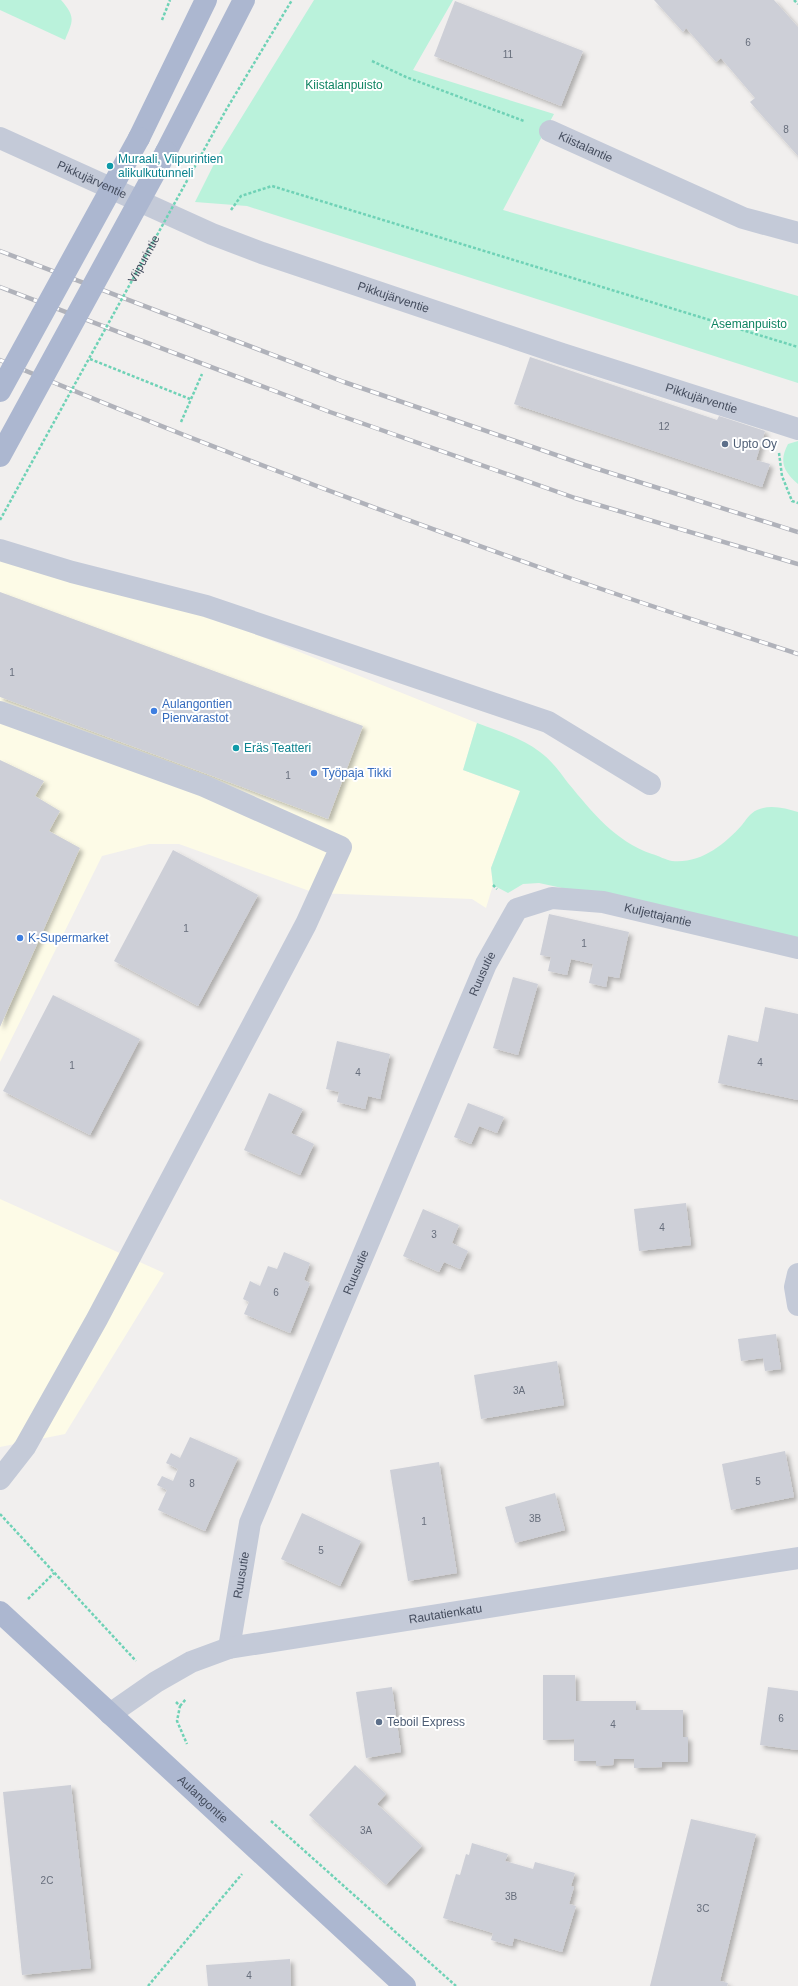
<svg xmlns="http://www.w3.org/2000/svg" width="798" height="1986" font-family="Helvetica,sans-serif">
	<style>
		.commercial { fill: #fdfbe7 }
		.green { fill: #baf2db }
		.building { fill: #cdcfd7; filter: url(#shadow) }
		.lines { fill: none; stroke-linecap: round; stroke-linejoin: round }
		.path { stroke: #6fd2b6; stroke-width: 2.5; stroke-dasharray: 3 2; stroke-linecap: butt }
		.minor { stroke: #c4cad8; stroke-width: 22 }
		.major { stroke: #acb7d0; stroke-width: 22 }
		.rail-casing { stroke: #b0b2ba; stroke-width: 4.5 }
		.rail { stroke: #fff; stroke-width: 3; stroke-dasharray: 9; stroke-linecap: butt }
		.path-bridge { stroke: #6fd2b6; stroke-width: 2.5; stroke-dasharray: 3 2; stroke-linecap: butt }
		.major-bridge { stroke: #acb7d0; stroke-width: 22 }
		.culture-dot { fill: #0f9aa8; stroke: #fff; stroke-width: 1.5 }
		.service-dot { fill: #5c6f8a; stroke: #fff; stroke-width: 1.5 }
		.shop-dot { fill: #3f7fe0; stroke: #fff; stroke-width: 1.5 }
		.labels { text-anchor: middle; dominant-baseline: central; stroke-width: 4; stroke-linejoin: round; paint-order: stroke }
		.number-label { font-size: 10px; fill: #676e7c }
		.park-label { font-size: 12px; fill: #108462; stroke: #fff }
		.street-label { font-size: 12px; fill: #454d5e; stroke: #fff }
		.culture-label { font-size: 12px; fill: #0d838f; stroke: #fff; text-anchor: start }
		.service-label { font-size: 12px; fill: #4e5e75; stroke: #fff; text-anchor: start }
		.shop-label { font-size: 12px; fill: #366cbe; stroke: #fff; text-anchor: start }
	</style>
	<defs>
		<filter id="shadow"><feDropShadow dx="3.5" dy="3.5" stdDeviation="2" flood-color="#0004"/></filter>
	</defs>
	<rect width="100%" height="100%" fill="#f1efee"/>
	<path class="commercial" d="M0,558L205,614L477,723L463,770L520,791L491,868L493,885L486,908L472,899L315,893L179,844H149L102,856L0,1062Z
		M0,1199L164,1273L65,1434L0,1447Z"/>
	<path class="green" d="M0,0H61C76,17 73,21 65,40L0,10Z
		M314,0H453L413,70L554,114L503,210L798,296V383L247,206L195,202L219,154Z
		M798,441V484C783,471 779,461 788,444Z
		M477,723C498,731 522,738 540,752C551,760 560,772 568,783C593,813 615,841 652,854C659,856 666,860 672,861C700,864 724,845 742,825C746,820 750,813 757,810C770,804 785,808 798,812V939L539,883L523,884L508,893L493,885L491,868L520,791L463,770Z"/>
	<path class="building" d="M654,0H774L798,27V156L750,102L755,98L721,58L716,62L686,28L683,32Z
		M455,1L583,51L561,106L434,56Z
		M530,357L717,420L719,416L765,431L756,460L770,464L762,487L514,404Z
		M0,592L363,726L328,819L0,697Z
		M0,760L44,781L35,796L60,811L49,831L80,848L0,1027Z
		M173,850L258,895L198,1006L114,961Z
		M549,914L629,932L619,978L608,976L606,987L589,983L593,964L571,959L567,975L548,971L551,957L540,955Z
		M513,977L538,984L518,1055L493,1048Z
		M53,995L140,1039L90,1135L3,1091Z
		M765,1007L798,1014V1100L718,1083L728,1035L758,1042Z
		M337,1041L390,1054L380,1099L368,1096L365,1109L337,1102L339,1092L326,1089Z
		M269,1093L303,1109L291,1133L314,1144L300,1175L244,1150Z
		M468,1103L504,1117L497,1133L479,1126L471,1144L454,1137Z
		M686,1203L691,1245L639,1251L634,1209Z
		M423,1209L459,1225L452,1243L468,1251L460,1269L444,1262L439,1272L403,1256Z
		M284,1252L310,1263L304,1280L310,1283L290,1333L244,1314L249,1302L243,1299L250,1281L260,1286L268,1266L277,1269Z
		M776,1334L781,1369L765,1371L763,1358L741,1361L738,1339Z
		M557,1361L564,1405L481,1419L474,1375Z
		M190,1437L238,1458L205,1531L158,1510L167,1490L157,1485L162,1476L173,1481L178,1469L166,1463L171,1453L180,1458Z
		M785,1451L794,1497L731,1510L722,1464Z
		M439,1462L457,1573L408,1581L390,1470Z
		M555,1493L565,1530L515,1543L505,1507Z
		M302,1513L361,1541L340,1586L281,1559Z
		M543,1675H575L576,1701H636V1710H683V1737H688V1762H662V1767L634,1768V1759H614L613,1765L596,1766V1761H574V1739L543,1740Z
		M392,1687L401,1752L366,1758L356,1692Z
		M768,1687L798,1691V1750L760,1745Z
		M355,1765L386,1794L377,1804L422,1846L386,1885L309,1815Z
		M71,1785L91,1968L22,1975L3,1792Z
		M691,1819L756,1834L720,1981L728,1983L727,1986H650Z
		M472,1843L508,1854L505,1861L533,1869L535,1862L575,1873L571,1886L574,1887L569,1904L576,1906L562,1952L514,1938L512,1946L491,1940L493,1933L443,1918L456,1874L460,1875L466,1854L469,1855Z
		M290,1959L291,1986H208L206,1965Z"/>
	<g class="lines">
		<path class="path" d="M794,0L798,4
			M162,20L170,0
			M372,61L406,77L524,121
			M194,168L226,110L292,0
			M231,210L241,196L272,186L798,347
			M90,359L190,399
			M181,422L202,374
			M779,453L782,476L792,501L798,503
			M493,885L497,889
			M0,1514L136,1661
			M28,1599L54,1573
			M176,1702L180,1706L177,1721L187,1744
			M180,1706L186,1699
			M271,1821L456,1986
			M148,1986L242,1874"/>
		<g class="minor">
			<path id="s1" d="M550,131L743,218L798,233"/>
			<path id="s2" d="M0,138L212,234L262,253L562,354L798,429"/>
			<path d="M0,550L72,572L206,606L548,722L650,784"/>
			<path d="M0,712L204,786L341,847L306,924L97,1319L25,1447L0,1479"/>
			<path d="M798,1274L795,1287L798,1305"/>
			<path id="s3" d="M229,1648L250,1523L486,964L517,909L552,898L603,902L798,948"/>
			<path id="s4" d="M110,1714L156,1682L191,1662L229,1648L798,1558"/>
		</g>
		<g class="major">
			<path d="M139,138L206,0"/>
			<path d="M166,152L244,0"/>
			<path id="s5" d="M0,1612L405,1986"/>
		</g>
		<g class="rail-casing">
			<path id="rail" d="M0,251L344,382L585,465L798,532
				M0,287L330,412L575,498L798,564
				M0,360C180,436 363,505 547,570C630,600 714,626 798,654"/>
		</g>
		<use href="#rail" class="rail"/>
		<path class="path-bridge" id="s6" d="M0,520L194,168"/>
		<path class="major-bridge" d="M0,391L139,138
			M0,456L166,152"/>
	</g>
	<g class="culture-dot">
		<circle cx="110" cy="166" r="4"/>
		<circle cx="236" cy="748" r="4"/>
	</g>
	<g class="service-dot">
		<circle cx="725" cy="444" r="4"/>
		<circle cx="379" cy="1722" r="4"/>
	</g>
	<g class="shop-dot">
		<circle cx="154" cy="711" r="4"/>
		<circle cx="314" cy="773" r="4"/>
		<circle cx="20" cy="938" r="4"/>
	</g>
	<g class="labels">
		<g class="number-label">
			<text x="748" y="42">6</text>
			<text x="508" y="54">11</text>
			<text x="786" y="129">8</text>
			<text x="664" y="426">12</text>
			<text x="12" y="672">1</text>
			<text x="288" y="775">1</text>
			<text x="186" y="928">1</text>
			<text x="584" y="943">1</text>
			<text x="760" y="1062">4</text>
			<text x="72" y="1065">1</text>
			<text x="358" y="1072">4</text>
			<text x="662" y="1227">4</text>
			<text x="434" y="1234">3</text>
			<text x="276" y="1292">6</text>
			<text x="519" y="1390">3A</text>
			<text x="758" y="1481">5</text>
			<text x="192" y="1483">8</text>
			<text x="535" y="1518">3B</text>
			<text x="424" y="1521">1</text>
			<text x="321" y="1550">5</text>
			<text x="781" y="1718">6</text>
			<text x="613" y="1724">4</text>
			<text x="366" y="1830">3A</text>
			<text x="47" y="1880">2C</text>
			<text x="511" y="1896">3B</text>
			<text x="703" y="1908">3C</text>
			<text x="249" y="1975">4</text>
		</g>
		<g class="park-label">
			<text x="344" y="85">Kiistalanpuisto</text>
			<text x="749" y="324">Asemanpuisto</text>
		</g>
		<g class="street-label">
			<text stroke="none"><textPath href="#s1" startOffset="39">Kiistalantie</textPath></text>
			<text stroke="none"><textPath href="#s2" startOffset="101">Pikkujärventie</textPath></text>
			<text stroke="none"><textPath href="#s6" startOffset="298">Viipurintie</textPath></text>
			<text stroke="none"><textPath href="#s2" startOffset="425">Pikkujärventie</textPath></text>
			<text stroke="none"><textPath href="#s2" startOffset="749">Pikkujärventie</textPath></text>
			<text stroke="none"><textPath href="#s3" startOffset="941">Kuljettajantie</textPath></text>
			<text stroke="none"><textPath href="#s3" startOffset="723">Ruusutie</textPath></text>
			<text stroke="none"><textPath href="#s3" startOffset="399">Ruusutie</textPath></text>
			<text stroke="none"><textPath href="#s3" startOffset="74">Ruusutie</textPath></text>
			<text stroke="none"><textPath href="#s4" startOffset="356">Rautatienkatu</textPath></text>
			<text stroke="none"><textPath href="#s5" startOffset="276">Aulangontie</textPath></text>
		</g>
		<g class="culture-label">
			<text x="118" y="159">Muraali, Viipurintien<tspan x="118" dy="14">alikulkutunneli</tspan></text>
			<text x="244" y="748">Eräs Teatteri</text>
		</g>
		<g class="service-label">
			<text x="733" y="444">Upto Oy</text>
			<text x="387" y="1722">Teboil Express</text>
		</g>
		<g class="shop-label">
			<text x="162" y="704">Aulangontien<tspan x="162" dy="14">Pienvarastot</tspan></text>
			<text x="322" y="773">Työpaja Tikki</text>
			<text x="28" y="938">K-Supermarket</text>
		</g>
	</g>
</svg>
